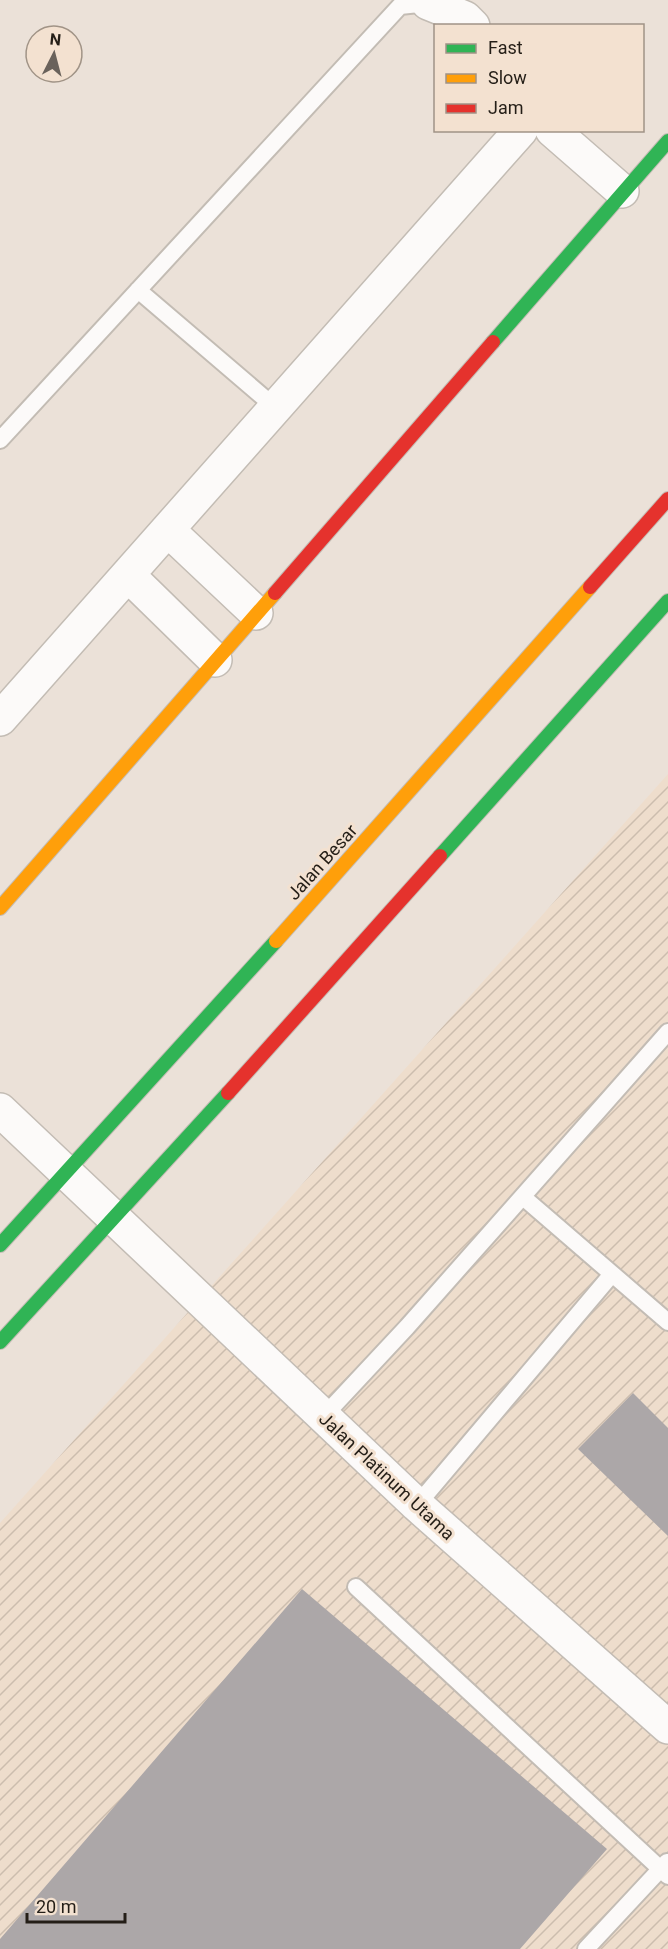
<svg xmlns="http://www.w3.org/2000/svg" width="668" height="1949" font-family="Roboto,sans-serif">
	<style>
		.industrial { fill: url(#industrial-furrows) }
		.building { fill: #aca7a8 }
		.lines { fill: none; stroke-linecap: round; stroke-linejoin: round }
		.lane-casing { stroke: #c3bcb4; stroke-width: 20 }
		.street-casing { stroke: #c3bcb4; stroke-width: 36 }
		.fast-casing { stroke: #c3bcb4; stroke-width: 16 }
		.slow-casing { stroke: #c3bcb4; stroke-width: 16 }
		.jam-casing { stroke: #c3bcb4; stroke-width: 16 }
		.lane { stroke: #fcfaf9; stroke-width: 16 }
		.street { stroke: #fcfaf9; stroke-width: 33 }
		.fast { stroke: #30b455; stroke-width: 14 }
		.slow { stroke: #ff9f0a; stroke-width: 14 }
		.jam { stroke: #e5322d; stroke-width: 14 }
		.labels { text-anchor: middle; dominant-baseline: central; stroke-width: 6; stroke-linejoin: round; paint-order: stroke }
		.street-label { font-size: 18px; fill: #241e17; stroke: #f3e1d0 }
	</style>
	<defs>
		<pattern id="industrial-furrows" width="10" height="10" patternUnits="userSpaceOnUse" patternTransform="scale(1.5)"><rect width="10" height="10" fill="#edc"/><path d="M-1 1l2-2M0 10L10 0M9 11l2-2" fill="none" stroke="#ccbdae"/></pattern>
	</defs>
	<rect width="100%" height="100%" fill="#ebe1d8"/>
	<path class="industrial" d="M668,774V1949H0V1523Z"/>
	<path class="building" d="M633,1393L668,1428V1536L578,1449Z
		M302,1589L607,1849L520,1949H0V1939Z"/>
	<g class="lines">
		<g class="lane-casing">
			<path id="lane" d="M138,290L276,408
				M0,440L400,6L428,3
				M523,1197L668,1322
				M323,1417L407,1327L668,1032
				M417,1505L612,1274
				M356,1587L668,1876
				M586,1949L667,1862"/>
		</g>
		<g class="street-casing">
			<path id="street" d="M428,3L465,18L473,26
				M552,130L622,191
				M168,530L256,613
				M128,575L215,660
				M0,719L521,130
				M0,1110L417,1505L668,1727"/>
		</g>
		<g class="fast-casing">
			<path id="fast" d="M493,342L668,141
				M440,856L668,601
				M0,1245L276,941
				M0,1342L228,1093"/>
		</g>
		<g class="slow-casing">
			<path id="slow" d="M0,908L275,593
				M276,941L590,587"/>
		</g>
		<g class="jam-casing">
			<path id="jam" d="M590,587L668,499
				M275,593L493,342
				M228,1093L440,856"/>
		</g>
		<use href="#lane" class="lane"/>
		<use href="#street" class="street"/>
		<use href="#fast" class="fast"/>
		<use href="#slow" class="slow"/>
		<use href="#jam" class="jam"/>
	</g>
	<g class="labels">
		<g class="street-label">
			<text transform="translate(322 862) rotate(-48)">Jalan Besar</text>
			<text transform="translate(387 1476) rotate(43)">Jalan Platinum Utama</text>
		</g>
	</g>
	<rect x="434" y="24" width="210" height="108" fill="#f3e1d0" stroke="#a09386" stroke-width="1.5"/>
	<rect x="446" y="44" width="30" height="9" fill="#30b455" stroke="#a09386" stroke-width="1.5"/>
	<text x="488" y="54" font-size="18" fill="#241e17">Fast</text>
	<rect x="446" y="74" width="30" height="9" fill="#ff9f0a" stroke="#a09386" stroke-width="1.5"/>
	<text x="488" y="84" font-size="18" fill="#241e17">Slow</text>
	<rect x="446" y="104" width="30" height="9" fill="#e5322d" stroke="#a09386" stroke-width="1.5"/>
	<text x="488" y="114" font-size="18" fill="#241e17">Jam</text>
	<g transform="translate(54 54) rotate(6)"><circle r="28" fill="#f3e1d0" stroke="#a09386" stroke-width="1.5"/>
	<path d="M0-4.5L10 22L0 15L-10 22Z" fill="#6a625b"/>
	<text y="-9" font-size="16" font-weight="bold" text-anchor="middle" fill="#241e17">N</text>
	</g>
	<path d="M27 1913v9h98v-9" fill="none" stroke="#241e17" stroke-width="3"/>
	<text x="36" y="1913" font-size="18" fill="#241e17" stroke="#f3e1d0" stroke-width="4.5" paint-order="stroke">20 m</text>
</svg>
